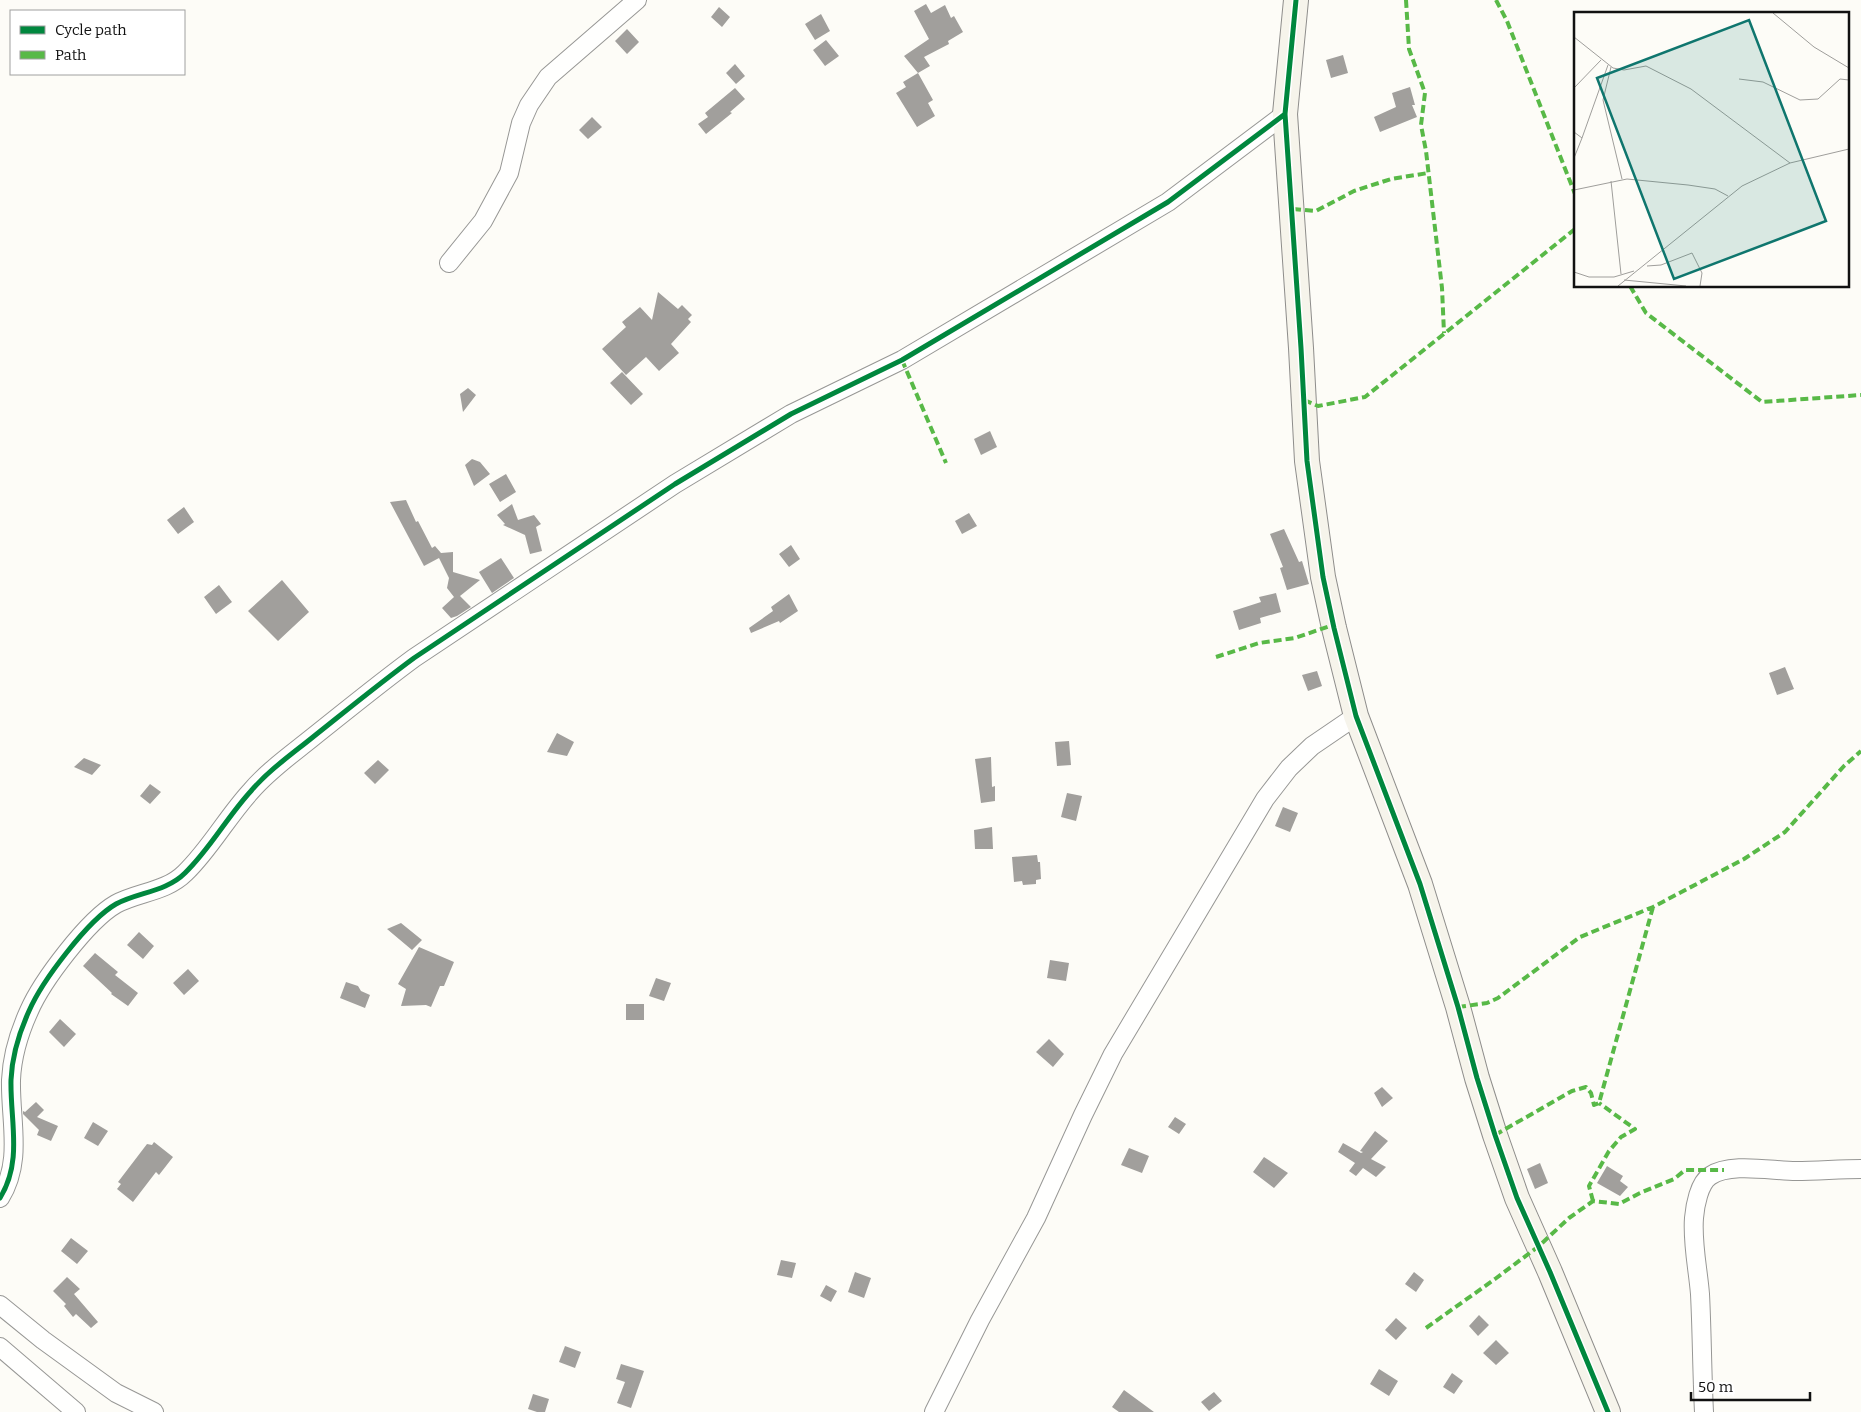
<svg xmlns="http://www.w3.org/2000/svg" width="1861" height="1412" font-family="Bitter,serif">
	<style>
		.building { fill: #a19f9c }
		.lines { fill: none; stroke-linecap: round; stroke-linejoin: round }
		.street-casing { stroke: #979795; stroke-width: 20 }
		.secondary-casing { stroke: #8e8d8b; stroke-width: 26 }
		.street { stroke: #fffffe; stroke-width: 18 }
		.secondary { stroke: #f6f4eb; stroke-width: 24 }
		.quiet { stroke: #58b947; stroke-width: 4; stroke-dasharray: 8 4; stroke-linecap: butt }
		.cycleway-casing { stroke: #fff; stroke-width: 8 }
		.cycleway { stroke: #00873e; stroke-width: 5 }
		.inset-road { fill: none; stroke: #9f9e9b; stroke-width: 1 }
		.view { fill: #0f766e; fill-opacity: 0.15; stroke: #0f766e; stroke-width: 2.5 }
		.inset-edge { fill: none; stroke: #111; stroke-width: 2.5 }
	</style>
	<rect width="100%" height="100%" fill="#fdfcf7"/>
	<path class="building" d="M926,4L931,13L945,5L951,18L954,16L963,32L948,41L949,44L924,57L930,66L918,73L904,56L929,39L914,11Z
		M719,7L730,17L722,27L711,17Z
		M821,14L830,31L815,40L805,24Z
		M627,29L639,42L627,54L615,41Z
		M826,40L839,56L825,66L813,50Z
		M1343,55L1348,73L1331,78L1326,60Z
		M735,64L745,76L736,84L726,73Z
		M918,73L933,100L928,103L935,116L917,127L896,93L906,87L903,82Z
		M1410,87L1415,105H1412L1417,117L1380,132L1374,117L1396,107L1392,93Z
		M735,88L745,99L730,112L732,113L706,134L698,124L708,117L705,113Z
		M592,117L602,127L588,139L579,130Z
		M658,292L678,309L682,305L692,315L688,319L691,322L671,344L679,353L659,371L646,357L626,375L602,349L626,327L622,322L640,307L652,320Z
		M622,372L643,394L631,405L610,383Z
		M468,388L476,395L463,412L460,394Z
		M990,431L997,447L981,455L974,439Z
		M472,459L480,462L490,474L474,486L465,465Z
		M506,474L516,492L500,502L489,484Z
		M406,500L416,522L418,521L432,548L435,546L441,553L453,552V572L480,580L460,596L471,607L457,616L451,618L442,608L454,597L447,588L449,578L439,558L424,566L390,502Z
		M512,504L518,520L534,515L541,524L536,527L542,551L530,554L525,535L503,525L505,524L497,515Z
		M184,507L194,522L178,534L167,520Z
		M969,513L977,526L962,534L955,521Z
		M1284,529L1299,562L1302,561L1309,584L1287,590L1280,568L1283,567L1270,534Z
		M791,545L800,559L789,567L779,554Z
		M501,558L514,578L492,593L479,572Z
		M282,580L309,612L278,641L248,611Z
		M219,585L232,602L216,614L204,597Z
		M1276,593L1281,612L1260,618L1261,623L1239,630L1233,611L1261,602L1259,597Z
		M789,594L798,611L780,623L779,621L751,633L749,628L773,611L771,607Z
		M1785,667L1794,689L1777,695L1769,673Z
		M1317,671L1322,686L1308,691L1302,675Z
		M557,733L574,742L567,756L547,752Z
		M1069,741L1071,765L1057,766L1055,742Z
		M991,757L992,787L995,786V801L981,803L975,759Z
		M84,758L101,765L92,775L74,767Z
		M378,760L389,770L375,784L364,773Z
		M150,784L161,792L150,804L140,796Z
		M1067,793L1082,796L1076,821L1061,817Z
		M1283,807L1298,813L1290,832L1275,826Z
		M992,827L993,849H975L974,830Z
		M1037,855L1038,862H1040L1041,879L1036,880V884L1023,885L1022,881L1014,882L1012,857Z
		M401,923L422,940L412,950L387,929Z
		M139,932L154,946L143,959L127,945Z
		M419,947L454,962L444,986H440L431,1007L426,1005L401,1006L406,989L398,984Z
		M95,953L118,972L115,975L138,993L128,1006L111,994L112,993L83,966Z
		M1050,960L1069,963L1066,981L1047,978Z
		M188,969L199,981L184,995L173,983Z
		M656,978L671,983L664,1001L649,996Z
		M346,982L358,986L361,991L370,995L365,1008L340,998Z
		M626,1004H644V1020H626Z
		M60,1019L76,1034L64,1047L49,1032Z
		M1049,1039L1064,1054L1053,1067L1036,1052Z
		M1382,1087L1393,1098L1382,1107L1374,1093Z
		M36,1102L44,1110L37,1117L58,1126L51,1141L37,1135L39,1130L23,1114V1111L25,1112Z
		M1175,1117L1186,1124L1179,1134L1168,1127Z
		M93,1122L108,1131L98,1146L84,1138Z
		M1375,1131L1388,1141L1371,1159L1386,1167L1376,1177L1363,1168L1356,1176L1349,1171L1355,1163L1338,1152L1343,1143L1361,1153L1363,1152L1360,1151Z
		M154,1142L173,1157L159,1175L156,1172L133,1202L117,1189L121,1184L118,1182L147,1144L152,1145Z
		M1129,1148L1149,1156L1142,1173L1121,1165Z
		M1264,1157L1288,1173L1274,1188L1253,1172Z
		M1540,1163L1548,1183L1535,1189L1527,1169Z
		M1607,1166L1623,1176L1620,1181L1628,1187L1620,1196L1597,1183Z
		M71,1238L88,1251L77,1264L61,1251Z
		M781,1260L796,1263L792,1278L777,1275Z
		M855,1272L871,1278L864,1298L848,1292Z
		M1414,1272L1424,1280L1416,1292L1405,1284Z
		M67,1277L80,1289L74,1294L98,1322L91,1328L76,1314L73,1317L64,1306L66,1304L53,1291Z
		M826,1285L837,1291L831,1302L820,1296Z
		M1479,1315L1489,1325L1478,1336L1469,1326Z
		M1396,1318L1407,1328L1396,1340L1385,1330Z
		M1496,1340L1509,1353L1496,1365L1483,1353Z
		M565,1346L581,1352L575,1368L559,1362Z
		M621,1364L644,1371L631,1408L617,1403L625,1382L616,1379Z
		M1379,1369L1398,1381L1389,1396L1370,1384Z
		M1452,1373L1463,1381L1454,1394L1443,1387Z
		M1124,1390L1154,1412H1119L1112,1407Z
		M1214,1392L1222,1401L1209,1411L1201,1402Z
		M533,1394L549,1399L545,1412H537L528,1409Z"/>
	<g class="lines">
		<g class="street-casing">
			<path id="street" d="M449,263L483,221L509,173L521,123L529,105L548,77L637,0
				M0,1198C23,1161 10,1121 11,1080C12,1056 19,1033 29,1011C42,981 88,920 116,904C138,892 166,892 185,873C210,849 227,817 251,791C269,770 292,754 313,737C347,710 380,683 414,658L675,484L791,414L902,360L1168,202L1285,114
				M0,1305L43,1340L116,1393L154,1412
				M0,1347L76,1412
				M934,1412L980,1320L1036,1218L1083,1115L1113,1054L1265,799L1289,768L1312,746L1356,716
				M1704,1412C1702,1373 1702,1333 1700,1294C1698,1269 1692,1243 1694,1218C1695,1206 1699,1183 1710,1176C1730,1162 1772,1171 1796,1171C1818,1171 1839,1169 1861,1169"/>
		</g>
		<g class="secondary-casing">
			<path id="secondary" d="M1296,0L1285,114L1301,348L1307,461L1323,577L1334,628L1356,716L1420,884L1458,1007L1477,1078L1495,1135L1517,1198L1550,1272L1608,1412"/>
		</g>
		<use href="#street" class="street"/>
		<use href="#secondary" class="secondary"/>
		<path class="quiet" d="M1406,0L1409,49L1425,93L1421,125L1426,151L1442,288L1444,333
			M1496,0L1507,21L1575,194
			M1293,209L1316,211L1354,191L1391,179L1428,173
			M1630,286L1646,313L1762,402L1861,395
			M902,360L946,463
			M1304,400L1318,406L1365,397L1575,229
			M1216,657L1259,643L1295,638L1330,626L1334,628
			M1458,1007L1487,1003L1498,998L1580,937L1653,907L1744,859L1785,832L1844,766L1861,751
			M1495,1135L1572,1091L1586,1087L1591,1093L1594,1105L1599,1103L1653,907
			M1593,1201L1589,1186L1609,1151L1621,1137L1635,1129L1599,1103
			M1426,1328L1495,1279L1539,1246L1569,1218L1593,1201L1619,1204L1640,1193L1674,1179L1685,1170H1724"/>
		<g class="cycleway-casing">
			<path id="cycleway" d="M1296,0L1285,114L1301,348L1307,461L1323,577L1334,628L1356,716L1420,884L1458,1007L1477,1078L1495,1135L1517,1198L1550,1272L1608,1412
				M0,1198C23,1161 10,1121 11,1080C12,1056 19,1033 29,1011C42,981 88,920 116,904C138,892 166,892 185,873C210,849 227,817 251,791C269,770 292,754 313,737C347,710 380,683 414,658L675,484L791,414L902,360L1168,202L1285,114"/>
		</g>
		<use href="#cycleway" class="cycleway"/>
	</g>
	<g transform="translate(1574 12)">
		<rect width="275" height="275" fill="#fdfcf7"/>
		<path class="inset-road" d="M199,1L240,35L275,56M0,25L39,56L50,58L72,54L117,77L216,151M37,55L29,88L48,167M165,67L189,70L226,88L244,87L266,67L275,68M0,76L27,48M0,120L8,126L0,146M8,126L34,53M37,169L47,262M0,178L53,167L114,173L141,177L154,184M73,254L87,253L118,241L128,261L126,274M0,260L15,265H40L60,259M50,268L112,274M44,274L168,174L216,151L275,137"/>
		<path class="view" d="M175,8L252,209L100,267L23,66Z"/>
		<rect width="275" height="275" class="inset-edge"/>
	</g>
	<rect x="10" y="10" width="175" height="65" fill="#ffffff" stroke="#a0a0a0"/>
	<rect x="20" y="26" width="25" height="8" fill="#00873e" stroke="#a0a0a0"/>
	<text x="55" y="35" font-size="15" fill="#111111">Cycle path</text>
	<rect x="20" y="51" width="25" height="8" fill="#58b947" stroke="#a0a0a0"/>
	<text x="55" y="60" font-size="15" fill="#111111">Path</text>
	<path d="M1691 1392v8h119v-8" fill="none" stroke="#111111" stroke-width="2.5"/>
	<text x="1698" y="1392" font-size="15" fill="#111111" stroke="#ffffff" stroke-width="4" paint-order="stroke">50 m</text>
</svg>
